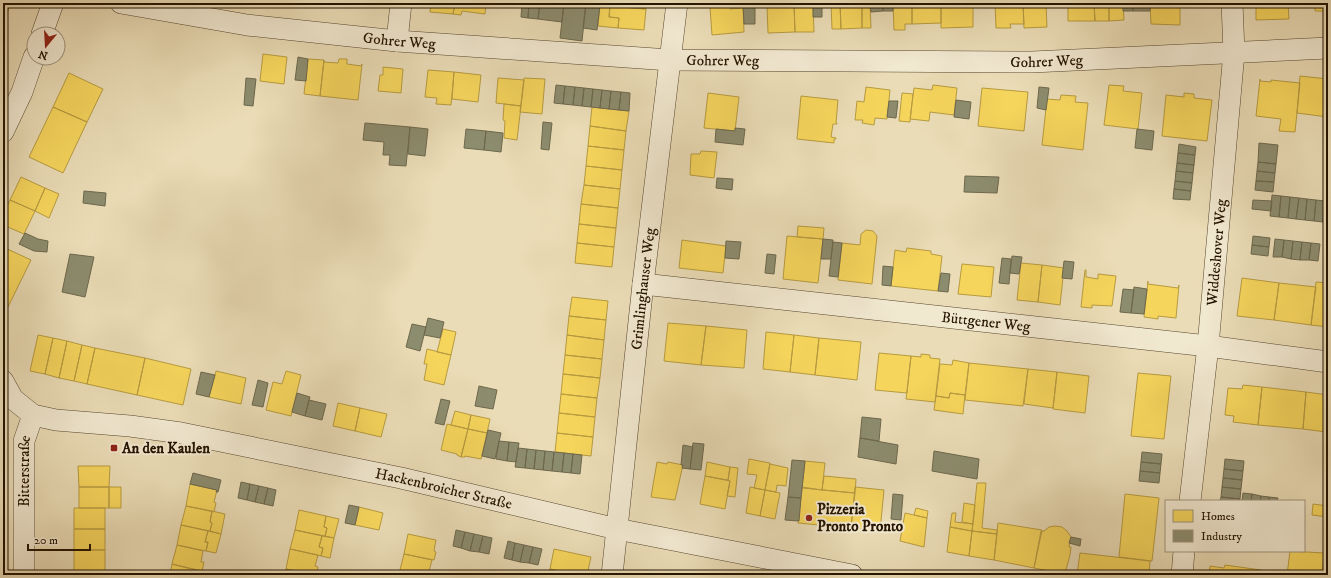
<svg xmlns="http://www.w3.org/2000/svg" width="1331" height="578" font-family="'IM FELL DW Pica',serif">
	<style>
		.homes { fill: #f6d55c; stroke: #b79b40 }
		.industry { fill: #8c8c6e; stroke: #6d684d }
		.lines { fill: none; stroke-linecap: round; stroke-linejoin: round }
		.street-casing { stroke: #56462e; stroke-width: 22 }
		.street { stroke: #f1e8d0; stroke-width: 21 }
		.poi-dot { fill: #8f2418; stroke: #f1e8d0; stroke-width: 1.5 }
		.labels { text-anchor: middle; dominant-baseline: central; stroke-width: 4; stroke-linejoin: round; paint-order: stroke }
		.street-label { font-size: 15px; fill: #241400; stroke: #f1e8d0 }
		.poi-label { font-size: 15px; font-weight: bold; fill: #241400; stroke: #f1e8d0; text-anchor: start }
	</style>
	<rect width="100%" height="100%" fill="#eadcb6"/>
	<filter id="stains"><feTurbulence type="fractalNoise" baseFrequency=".005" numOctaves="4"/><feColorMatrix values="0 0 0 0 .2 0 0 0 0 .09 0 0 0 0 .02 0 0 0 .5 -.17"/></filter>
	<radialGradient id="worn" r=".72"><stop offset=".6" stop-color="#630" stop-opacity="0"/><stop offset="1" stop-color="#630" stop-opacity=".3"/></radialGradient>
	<path class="homes" d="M3,3H11L3,24Z
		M342,3H365V5Z
		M431,3H470V5L455,4L453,14L430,12Z
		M470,3H486L485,14L462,11L461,15L453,14L455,4L470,5Z
		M610,3H646V9L610,6Z
		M794,3H813L814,32H795Z
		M831,3H840L841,29H832Z
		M840,3H862V28L841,29Z
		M862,3H870L871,28H862Z
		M893,3H912V24H905V30H894Z
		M912,3H941V23L912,24Z
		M941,3H973V27L941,28Z
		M995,3H1023L1024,24H1010L1011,28H996Z
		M1023,3H1046L1047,27L1024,28Z
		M1068,3H1094L1095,21H1068Z
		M1094,3H1109V21H1095Z
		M1109,3H1123L1124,20L1109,21Z
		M1150,3H1180V25L1151,24Z
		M1256,3H1288L1289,19L1256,20Z
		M1315,3H1328V11H1315Z
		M740,4H743L744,32L712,35L710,7L730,5V9L741,8Z
		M600,5L610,6L609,17L619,18L618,28L598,26Z
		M794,5L795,32L768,33L767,6Z
		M610,6L646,9L644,30L618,28L619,18L609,17Z
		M263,54L287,57L284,84L260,81Z
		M308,59L324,60L320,96L304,94Z
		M339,59H347V64L361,66L362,64L358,100L320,96L324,60V62L338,63Z
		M383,67L403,69L401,93L378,91L380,75H383Z
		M428,70L454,72L451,105L436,104L437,98L425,97Z
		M454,72L481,75L478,102L452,99Z
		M69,73L103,89L87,122L53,107Z
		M1300,76L1328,79V117L1297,113Z
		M498,78L524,80L521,106L496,103Z
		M524,78L545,79L542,114L520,112Z
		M1260,79V81L1271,82V80L1300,83L1295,132L1279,131L1281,119L1256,116Z
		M933,85L957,88L954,115L930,112L929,121L910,119L914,88L932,90Z
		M1109,85L1124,86L1123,91L1142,93L1138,129L1104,125Z
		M866,87L890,90L887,119L875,118L874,125L862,123L863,120H855L857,101L864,102Z
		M982,88L1028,92L1024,131L978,126Z
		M708,93L739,97L735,131L704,128Z
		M902,93L913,94L910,122L899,121Z
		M1184,93L1194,94V98L1212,100L1207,141L1162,136L1166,95L1184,97Z
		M1061,95L1076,96L1075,102L1088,103L1083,150L1042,145L1047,99L1060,100Z
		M801,96L838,100L836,123H837V124H833L831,137L836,138V139H834V143L797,139Z
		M504,104L521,106L517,140L504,138L505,121L503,120Z
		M53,107L87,122L63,173L29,157Z
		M592,107L629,111L626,131L590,126Z
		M590,126L626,131L624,150L588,146Z
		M588,146L624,150L622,170L586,166Z
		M701,151L717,152L714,178L690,175L691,154H700Z
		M586,166L622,170L620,189L584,185Z
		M21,177L45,188L35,211L10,200Z
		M584,185L620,189L618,208L581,204Z
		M45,188L59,194L49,218L35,211Z
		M10,200L35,211L24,234L3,225V215Z
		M581,204L618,208L616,228L579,224Z
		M579,224L616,228L614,247L577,243Z
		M798,226L824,228L823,239L797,237Z
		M866,230L873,231L877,236L872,284L838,280L842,243L860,245L861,234Z
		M787,236L823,239L818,283L783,279Z
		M682,240L726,246L723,273L679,268Z
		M577,243L614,247L612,267L575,263Z
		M3,247L31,260L8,307L3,305Z
		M907,248L931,251V254L942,256L938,291L891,286L895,250L906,252Z
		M1021,263L1042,265L1038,302L1017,300Z
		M962,264L994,267L991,297L958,294Z
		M1042,265L1064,268L1060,305L1038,302Z
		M1085,270H1086V277L1098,279V274L1116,276L1112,306L1092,305V308L1081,307Z
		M1242,278L1279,283L1274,320L1237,316Z
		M1148,281V284L1178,288L1179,285L1176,318L1158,316V319L1144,317Z
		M1316,282L1328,283V327L1311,325Z
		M1279,283L1316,287L1311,325L1274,320Z
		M572,297L608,301L606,320L569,316Z
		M569,316L606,320L604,340L567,335Z
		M668,323L706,326L701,365L664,361Z
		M706,326L747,330L744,368L701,365Z
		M443,329L456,332L451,355L437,352Z
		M766,332L794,335L790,372L763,369Z
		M38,335L53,338L45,374L30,371Z
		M567,335L604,340L602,359L565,355Z
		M794,335L819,338L815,375L790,372Z
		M53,338L67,341L59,378L45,374Z
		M819,338L861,342L857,380L815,375Z
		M67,341L82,345L74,381L59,378Z
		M82,345L95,348L87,384L74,381Z
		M95,348L145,358L137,395L87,384Z
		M427,349L451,355L444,385L424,380L427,364H424Z
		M879,353L911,356L907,393L875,390Z
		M921,354L930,355V358L940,359L935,402L906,399L911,356L921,357Z
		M565,355L602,359L600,378L563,374Z
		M145,358L191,369L183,405L137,395Z
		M953,360L969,363L965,395L950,393L949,398L936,396L940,364L952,365Z
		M969,363L1028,369L1023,406L965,400Z
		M1028,369L1057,372L1053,408L1024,404Z
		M216,371L246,378L241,404L209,397Z
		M286,371L301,375L291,416L266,410L273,382L282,384Z
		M1057,372L1089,376L1085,413L1053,409Z
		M1138,373L1171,376L1164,439L1131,436Z
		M563,374L600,378L597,398L561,394Z
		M1243,385L1262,387L1258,425L1233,422L1234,416L1225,415L1228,388L1242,389Z
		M1262,387L1306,392L1303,429L1258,425Z
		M1306,392L1328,395V429H1326V432L1303,429Z
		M950,393L965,395L963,414L934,410L936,396L949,398Z
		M561,394L597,398L595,417L559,413Z
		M338,403L360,408L355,431L333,426Z
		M360,408L387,414L381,437L355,431Z
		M455,411L471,415L468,429L451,425Z
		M559,413L595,417L593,437L557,433Z
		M471,415L490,419L487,433L468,429Z
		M447,424L468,429L461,457L457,455V454L441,450Z
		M468,429L487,433L481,459L465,456V457H461Z
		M557,433L593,437L591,456L555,452Z
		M749,459L770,463L765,490L754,488L757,475L747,474Z
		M805,461L825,463L822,490L802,487Z
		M657,462L667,464L668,462L683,465L675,500L651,497Z
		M707,462L730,467L728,480L705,476Z
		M770,464L788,468L786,486L777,485L776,492L765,490Z
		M78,466H110L109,487H79Z
		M730,467L738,468L735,497L727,496L730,481L728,480Z
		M705,476L730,481L725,509L700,504Z
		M824,476L856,479L855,493L822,490Z
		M977,483H986L982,528L997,530V534L972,531Z
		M190,484L217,490L214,502L216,503L214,512L186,506Z
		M79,487H109V508H79Z
		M109,487H121V508H109Z
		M750,487L765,490L760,516L746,513Z
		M855,487L884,490L880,531L851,528Z
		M802,488L855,493L851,528L798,523Z
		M765,490L780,493L775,519L760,516Z
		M1125,494L1159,498L1152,561L1119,557Z
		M964,503L975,505L973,524L962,522Z
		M1313,504L1328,506V517L1312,515Z
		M186,506L212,511L210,522L212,523L210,531L181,525Z
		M359,507L383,513L379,530L355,525Z
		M74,508H105V529H74Z
		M916,508L928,511L927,518L914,515Z
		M299,510L326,516L324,527L327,528L325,536L295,530Z
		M212,511L225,514L221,534L210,531L212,523L210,522Z
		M905,513L927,518L924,547L900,541Z
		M952,513H956L955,522L973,524L972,531L950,527Z
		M326,516L339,519L334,538L325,536L327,528L324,527Z
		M998,523L1042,530L1034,568L994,560Z
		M181,525L208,531L205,542H208L206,551L177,545Z
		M1055,526L1062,527L1067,531L1071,537L1069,547H1071L1070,555L1065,574L1034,568L1041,531H1044L1049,527Z
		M950,527L972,531L969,556L947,552Z
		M74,529H105V550H74Z
		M295,530L322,536L319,547L323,548L321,556L290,549Z
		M208,531L221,534L216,553L206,551L208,542H205Z
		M972,531L997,534L994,560L969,556Z
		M408,534L436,540L434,551L436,552L434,560L404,554Z
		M322,536L334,538L330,558L321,556L323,548L319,547Z
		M177,545L203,551L201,562H204L202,571L172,564Z
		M290,549L318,555L315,566L318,567L316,575L286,569Z
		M554,549L591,557L587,575H576L550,569Z
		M74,550H105V572L74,571Z
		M1290,551L1324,553L1322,575H1287Z
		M1080,553L1150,561L1149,575H1077Z
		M404,554L432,560L429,571H432L431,575H406L399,574Z
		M172,564L199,571L198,575H170Z
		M1225,565L1261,570V573L1276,575H1209L1210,566L1224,568Z
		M286,569L313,575H285Z
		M550,569L558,571L557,575H548Z
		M644,570L695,575H643Z
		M558,571L576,575H557Z"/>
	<path class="industry" d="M522,3H529L528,18L521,17Z
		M529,3H540L538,19L528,18Z
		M540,3H564L562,22L538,19Z
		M564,3H586L582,41L560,38Z
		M586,3L600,5L597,30L583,28Z
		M745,3H755V24H744L743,4H746Z
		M755,3H764V7H755Z
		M813,3H822V17H813Z
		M822,3H831L832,7H822Z
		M870,3H883V11L871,12Z
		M883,3H893V11H883Z
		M1123,3H1132L1133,11H1123Z
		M1132,3H1150V11H1133Z
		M298,57L308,59L306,81L295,80Z
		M246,78L256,79L253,106L244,105Z
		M556,85L565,86L563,104L554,103Z
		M565,86L575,87L573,105L563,104Z
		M575,87L584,88L582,106L573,105Z
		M1039,87L1049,88L1046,110L1037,108Z
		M584,88L593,89L591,107L582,106Z
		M593,89L602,90L600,108L591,107Z
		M602,90L611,91L609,109L600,108Z
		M611,91L621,92L619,110L609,109Z
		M621,92L630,93L629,111L619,110Z
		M956,100L971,102L969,119L954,117Z
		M889,101H898L896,118L887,117Z
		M543,122L552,123L549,150L541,149Z
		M365,123L410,127L406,166L389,165L390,155H383L384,142L363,140Z
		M410,127L428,129L425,156L408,154Z
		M735,128L745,129L743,145L715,142L716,129L735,131Z
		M466,129L486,131L484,150L464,148Z
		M1137,129L1154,131L1152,150L1135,148Z
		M486,131L503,133L501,152L484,150Z
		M1259,143L1278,145L1276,164L1258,162Z
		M1179,144L1196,147L1195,155L1178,153Z
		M1178,153L1195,155L1194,165L1177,163Z
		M1258,162L1276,164L1275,173L1257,171Z
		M1177,163L1194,165L1193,173L1176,171Z
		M1176,171L1193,173L1192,183L1175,181Z
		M1257,171L1275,173L1274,182L1256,181Z
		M965,176L999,177L997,193L964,192Z
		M717,178L733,179L732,190L716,188Z
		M1175,181L1192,183L1191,191L1174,189Z
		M1256,181L1274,182L1273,192L1255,190Z
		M1174,189L1191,191L1190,200L1173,199Z
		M84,191L106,193L105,206L83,203Z
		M1272,195L1281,196L1279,217L1270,216Z
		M1281,196L1290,197L1288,218L1279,217Z
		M1290,197L1299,198L1296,219L1288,218Z
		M1299,198L1307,199L1305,220L1296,219Z
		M1307,199L1316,200L1314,221L1305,220Z
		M1253,200L1272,201L1271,211L1252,209Z
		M1316,200L1325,201L1323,222L1314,221Z
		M25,233L38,239L48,241L47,252L34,251L19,244Z
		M1253,236L1270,238L1269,247L1252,245Z
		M823,239L833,240L831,259H821Z
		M1275,239L1284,240L1282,257H1273Z
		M1284,240L1293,241L1291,259L1282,257Z
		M726,241L741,242L739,259L725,258Z
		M1293,241L1302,242L1300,260L1291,259Z
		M833,242L842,243L838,277L829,276Z
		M1302,242L1311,243L1309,260H1300Z
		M1311,243L1320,244L1318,261L1309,260Z
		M1252,245L1269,247L1268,256L1251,254Z
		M70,254L94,257L85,297L62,292Z
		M767,254L776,255L774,274L765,273Z
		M1012,256L1022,257L1019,274L1010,273Z
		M1002,258L1011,259L1009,284L999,283Z
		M1064,261L1074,262L1072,279L1062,278Z
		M883,266L893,267L891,286L882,285Z
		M941,273L950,274L948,292L938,291Z
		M1134,287L1147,289L1144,314L1131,313Z
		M1123,289L1134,290L1131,313L1120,312Z
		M428,318L444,322L440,338L424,335Z
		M412,324L426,327L420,351L406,347Z
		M201,372L215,375L209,397L196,394Z
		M258,380L268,383L263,407L252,405Z
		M479,386L497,390L493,409L475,406Z
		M297,393L310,397L305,416L292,412Z
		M441,399L450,401L444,425L435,423Z
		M309,400L326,404L322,420L305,416Z
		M862,417L881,419L879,441L860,438Z
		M488,430L501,433L495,459L482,456Z
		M860,438L898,445L896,464L858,457Z
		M499,441L509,442L507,461L496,459Z
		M509,442L519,443L516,462L507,461Z
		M693,443L704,444L701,470L690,469Z
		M683,445L693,447L690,469L682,468L683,465H681Z
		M518,448L527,449L525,468L515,467Z
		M527,449L536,450L534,469L525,468Z
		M536,450L545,451L543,470L534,469Z
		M545,451L554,452L552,471L543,470Z
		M934,451L979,459L977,479L932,471Z
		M554,452L564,453L562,472L552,471Z
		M1142,452L1162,454L1161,464L1141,462Z
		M564,453L573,454L571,473L562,472Z
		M573,454L582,455L580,474L571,473Z
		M1225,459L1244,461L1243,471L1224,469Z
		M792,460L805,461L801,498L788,497Z
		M1141,462L1161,464L1160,473L1140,471Z
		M1224,469L1243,471L1242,480L1223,478Z
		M1140,471L1160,473L1159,483L1139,481Z
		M193,473L221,480L218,492H216L217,490L190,484Z
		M1223,478L1242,480L1241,489L1222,487Z
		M241,482L250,484L247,500L238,498Z
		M250,484L259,486L255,502L247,500Z
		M259,486L268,488L264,504L255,502Z
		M1222,487L1241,489L1240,499L1221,497Z
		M268,488L276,490L273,506L264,504Z
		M1243,493L1252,494L1251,501H1242Z
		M893,494L903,495L901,520L891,519Z
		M1252,494L1261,496L1260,501H1251Z
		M1261,496L1269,497V501H1260Z
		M788,497L801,498L799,521L785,520Z
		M1221,497L1240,499V501H1220Z
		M1269,497L1278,498L1277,501H1269Z
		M349,505L359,507L355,525L345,523Z
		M456,530L465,532L461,548L453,546Z
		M465,532L474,534L470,551L461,548Z
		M474,534L483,536L479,552L470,551Z
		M483,536L492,538L489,554L479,552Z
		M1071,537L1081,539L1080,546L1069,543Z
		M508,541L515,543L512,560L504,558Z
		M515,543L524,545L520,562L512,560Z
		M524,545L533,547L529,563L520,562Z
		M533,547L542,549L538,565L529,563Z"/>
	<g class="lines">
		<g class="street-casing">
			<g id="street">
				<path id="s1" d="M121,3L247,25L397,41L670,60L1032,62L1328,48"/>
				<path d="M42,34L53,3"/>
				<path d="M397,41L401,3"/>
				<path d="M3,132L22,92L34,57"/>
				<path id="s2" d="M643,284L1208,346L1328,362"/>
				<path id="s3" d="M3,381L13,399L33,415L56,420L130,426L181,433L401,478L617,529L852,575"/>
				<path id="s4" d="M1190,501L1208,346L1234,52L1232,3"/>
				<path id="s5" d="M24,575V441L33,415"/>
				<path id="s6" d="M612,575L643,284L677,3"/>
				<path d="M1182,575L1184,551"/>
			</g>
		</g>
		<use href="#street" class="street"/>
	</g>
	<g class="poi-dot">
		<rect x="110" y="444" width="8" height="8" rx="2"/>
		<circle cx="809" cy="518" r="4"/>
	</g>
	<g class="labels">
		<g class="street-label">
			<text stroke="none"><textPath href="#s1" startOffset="281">Gohrer Weg</textPath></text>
			<text stroke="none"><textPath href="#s1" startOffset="605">Gohrer Weg</textPath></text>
			<text stroke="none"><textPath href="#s1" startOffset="929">Gohrer Weg</textPath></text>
			<text stroke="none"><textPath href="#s4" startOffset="250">Widdeshover Weg</textPath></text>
			<text stroke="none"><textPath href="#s6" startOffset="288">Grimlinghauser Weg</textPath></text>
			<text stroke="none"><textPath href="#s2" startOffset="345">Büttgener Weg</textPath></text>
			<text stroke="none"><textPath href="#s5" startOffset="104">Bitterstraße</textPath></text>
			<text stroke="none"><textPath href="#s3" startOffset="464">Hackenbroicher Straße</textPath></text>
		</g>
		<g class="poi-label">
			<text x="122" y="448">An den Kaulen</text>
			<text x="817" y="509">Pizzeria<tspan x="817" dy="17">Pronto Pronto</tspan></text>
		</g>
	</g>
	<rect width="1331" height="578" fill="none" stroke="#eadcb6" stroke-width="16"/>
	<rect x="4" y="4" width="1323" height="570" fill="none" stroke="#241400" stroke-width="2"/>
	<rect x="8" y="8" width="1315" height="562" fill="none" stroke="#241400"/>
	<rect x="1165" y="500" width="140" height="52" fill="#f1e8d0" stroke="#9f937d"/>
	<rect x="1173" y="510" width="20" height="12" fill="#f6d55c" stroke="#9f937d"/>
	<text x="1201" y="520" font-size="12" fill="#241400">Homes</text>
	<rect x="1173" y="530" width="20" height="12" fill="#8c8c6e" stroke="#9f937d"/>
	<text x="1201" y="540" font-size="12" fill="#241400">Industry</text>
	<g transform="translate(46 46) rotate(198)"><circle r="19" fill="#f1e8d0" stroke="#9f937d"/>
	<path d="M0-3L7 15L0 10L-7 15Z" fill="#8f2418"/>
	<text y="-6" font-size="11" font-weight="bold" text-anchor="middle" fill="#241400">N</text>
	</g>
	<path d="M28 544v6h62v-6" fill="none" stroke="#241400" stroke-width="2"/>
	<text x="34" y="544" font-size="12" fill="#241400" stroke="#f1e8d0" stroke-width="3" paint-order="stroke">20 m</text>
	<rect width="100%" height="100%" filter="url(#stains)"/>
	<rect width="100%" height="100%" fill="url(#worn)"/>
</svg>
